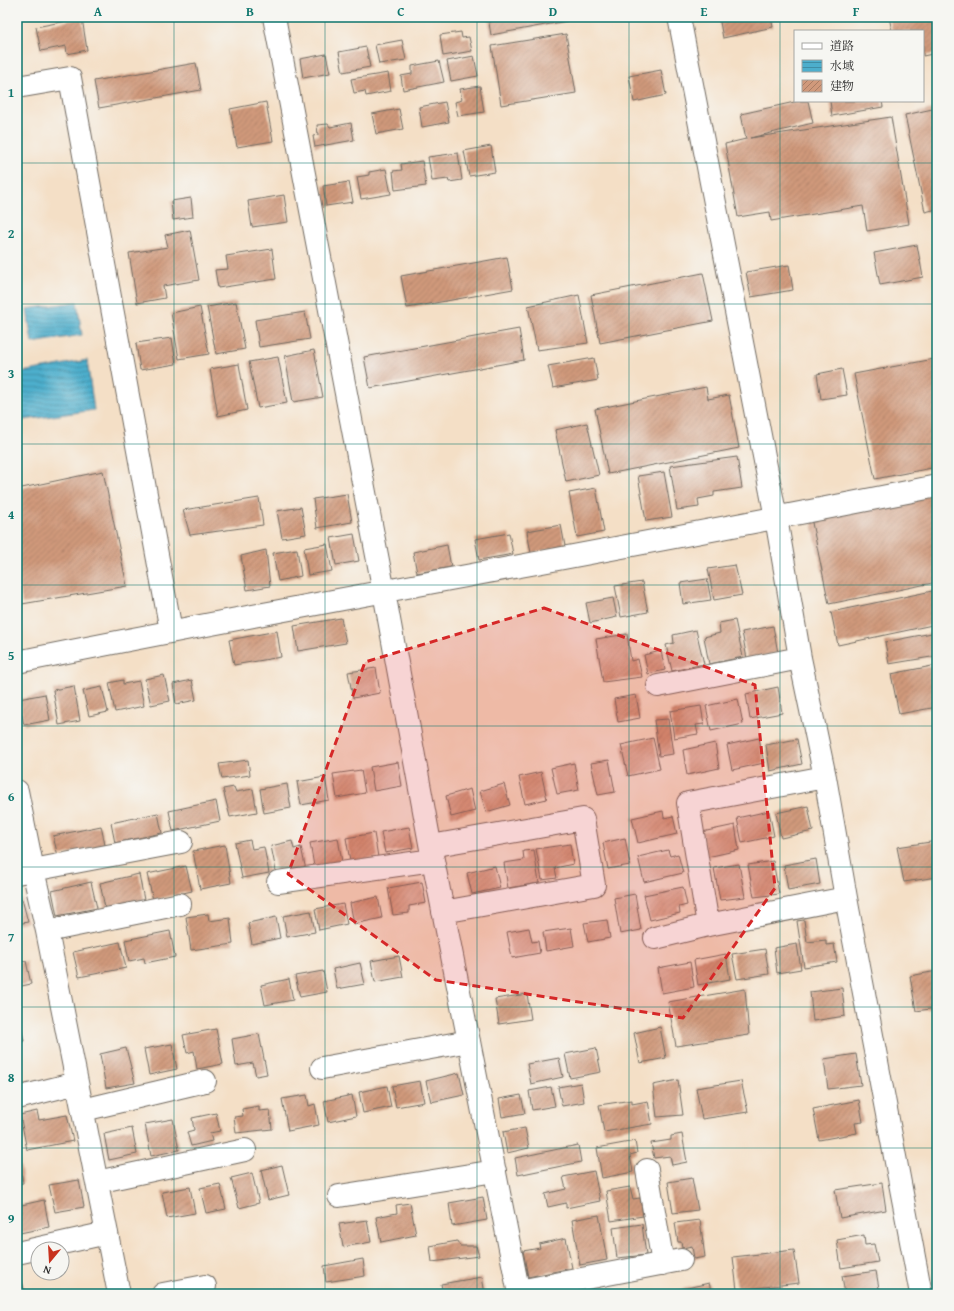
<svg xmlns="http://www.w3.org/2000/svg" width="954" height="1311" font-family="'Gentium Book Plus','Noto Serif JP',serif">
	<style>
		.water { fill: url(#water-rules); stroke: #3c6c7c }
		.building { fill: url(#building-hatch) }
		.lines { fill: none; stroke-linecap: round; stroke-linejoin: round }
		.minor-casing { stroke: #716a61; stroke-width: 24 }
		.minor { stroke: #fff; stroke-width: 22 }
		.marked { fill: #d62828; fill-opacity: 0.2; stroke: #d62828; stroke-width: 3; stroke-dasharray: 8 5; stroke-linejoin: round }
		.grid { fill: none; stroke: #0f766e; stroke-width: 1; stroke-opacity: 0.55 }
		.neatline { fill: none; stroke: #0f766e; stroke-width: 1.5 }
		.grid-label { font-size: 13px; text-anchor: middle; font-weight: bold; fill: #0f766e }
	</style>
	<defs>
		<pattern id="water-rules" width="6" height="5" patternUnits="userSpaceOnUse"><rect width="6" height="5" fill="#4daecc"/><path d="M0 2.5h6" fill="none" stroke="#408ea6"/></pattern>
		<pattern id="building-hatch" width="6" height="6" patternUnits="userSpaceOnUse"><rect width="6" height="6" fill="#d0997b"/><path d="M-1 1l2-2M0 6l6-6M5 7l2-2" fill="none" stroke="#a97d65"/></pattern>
	</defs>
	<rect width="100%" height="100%" fill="#f6f6f2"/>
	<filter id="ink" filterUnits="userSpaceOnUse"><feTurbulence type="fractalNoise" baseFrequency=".025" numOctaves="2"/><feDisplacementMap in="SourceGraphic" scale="8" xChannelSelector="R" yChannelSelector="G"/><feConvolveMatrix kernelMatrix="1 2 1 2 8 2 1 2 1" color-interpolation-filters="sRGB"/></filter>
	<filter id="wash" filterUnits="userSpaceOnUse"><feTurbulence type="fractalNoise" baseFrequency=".012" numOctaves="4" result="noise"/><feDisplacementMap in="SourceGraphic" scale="16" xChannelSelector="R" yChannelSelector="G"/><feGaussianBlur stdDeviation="0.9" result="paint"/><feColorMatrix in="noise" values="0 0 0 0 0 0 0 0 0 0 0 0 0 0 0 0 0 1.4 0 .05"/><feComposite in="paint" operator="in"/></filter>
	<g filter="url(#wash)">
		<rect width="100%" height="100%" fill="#f4dfc6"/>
		<path class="water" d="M77,302L82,335L32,343L27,309Z
			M87,360L94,410L17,421V373Z"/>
		<g id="blocks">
			<path class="building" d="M488,17H566L567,21L491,35Z
				M719,17H771L773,27L723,38Z
				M889,17H937V53L923,56V31H892Z
				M82,18L87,50L67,54L66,46L41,51L36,27Z
				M461,32L462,38L469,37L472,51L443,56L440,35Z
				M566,34L576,93L501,105L492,46Z
				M402,40L406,60L379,64L375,45Z
				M366,47L370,67L343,72L339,52Z
				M326,54L330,73L303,78L300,59Z
				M474,56L478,76L451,81L447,61Z
				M439,61L444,82L403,90L401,76L412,74V66Z
				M196,63L201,90L99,108L94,81Z
				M661,70L666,95L634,102L629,76Z
				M388,73L391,91L366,96L365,91L354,93L351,79Z
				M480,86L484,112L458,116L455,102L462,100L460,89Z
				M799,101H808L813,123L750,138L891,117L909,224L867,231L863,206L771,221L770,212L738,217L725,144L746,139L741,114Z
				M830,101H882L883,107L832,116Z
				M266,102L273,141L237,147L230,109Z
				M445,102L449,122L422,127L419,107Z
				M937,108V209L925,212L905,115Z
				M399,109L403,129L376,134L372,114Z
				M351,123L354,140L315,147L313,136L318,135L317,125L328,124L330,127Z
				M491,146L495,172L469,176L464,151Z
				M458,153L462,180L449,182L448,179L432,181L428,157Z
				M422,161L426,186L395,190L393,171L402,170L401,164Z
				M386,169L391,194L361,199L357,177L369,175V172Z
				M349,182L353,202L326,206L323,186Z
				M284,195L288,222L252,227L248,201Z
				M191,198L193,217L173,220L171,201Z
				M190,230L199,280L163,286L165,298L137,303L129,253L168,247L165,235Z
				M917,245L923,277L880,285L874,253Z
				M272,249L276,279L218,288L215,270L228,269L226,256Z
				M507,257L513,289L407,308L401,276Z
				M789,265L793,290L751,297L746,272Z
				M703,273L713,321L600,343L591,295Z
				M579,295L588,343L537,350L528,306Z
				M236,302L245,349L216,354L207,307Z
				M200,307L209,354L179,359L171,313Z
				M305,312L310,339L259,347L255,320Z
				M519,329L524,360L370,388L364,357Z
				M172,338L176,364L140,370L136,343Z
				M314,350L323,397L293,402L285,356Z
				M278,357L287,403L258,408L249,362Z
				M594,358L598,380L553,388L548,366Z
				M934,359L937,375V467L875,479L854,374Z
				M239,364L247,410L218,416L210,369Z
				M842,369L847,395L821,399L817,374Z
				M706,387L708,399L729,395L739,448L608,474L595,409Z
				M587,423L599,475L566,482L555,430Z
				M737,457L742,488L714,492V496L698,499L699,507L677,510L670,466Z
				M103,471L127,586L22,604L17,568V530H19L17,520V489Z
				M664,472L672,517L646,521L638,476Z
				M596,488L604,532L577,537L569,493Z
				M937,493V582L829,604L811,518Z
				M347,494L352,522L317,528L313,499Z
				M259,498L263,525L190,535L183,510Z
				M301,507L306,534L282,538L277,511Z
				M561,525L565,546L531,553L527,531Z
				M509,533L513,554L479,560L475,539Z
				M354,534L359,561L336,565L331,538Z
				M327,544L332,571L308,575L304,548Z
				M447,545L451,567L417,573L413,552Z
				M297,549L301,576L278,581L273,553Z
				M266,550L270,586L247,590L241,556Z
				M735,565L742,595L714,600L708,569Z
				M707,579L711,600L683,604L680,583Z
				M642,582L648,612L621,617L615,586Z
				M937,590V624L838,645L831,612Z
				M613,598L617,617L590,623L586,603Z
				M341,618L346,643L298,651L294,626Z
				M735,620L743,657L709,664L704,637L720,633L719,623Z
				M773,626L778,653L747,659L742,632Z
				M696,630L704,664L672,671L666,645L674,643L673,635Z
				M277,631L281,657L234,665L229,640Z
				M937,632V656L889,664L885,642Z
				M627,634L631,661L638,659L642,677L603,682L596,639Z
				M661,651L665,670L648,674L644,655Z
				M937,665V707L899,714L891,674Z
				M376,668L380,693L353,698L348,672Z
				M164,675L170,701L151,705L145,679Z
				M123,680V684L139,681L144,706L115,712L109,683Z
				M192,680L196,700L176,704L173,684Z
				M74,686L80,721L59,725L53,690Z
				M102,687L108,712L89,716L83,691Z
				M778,687L782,713L750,719L746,694Z
				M45,694L50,720L24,725L19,699Z
				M636,695L640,718L618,722L614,699Z
				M738,699L743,724L711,731L706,706Z
				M701,706L704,724L696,725L698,734L674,738L670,711Z
				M668,719L673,754L659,756L654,720Z
				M653,738L660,769L628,776L621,745Z
				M759,738L764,763L732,770L727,745Z
				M797,739L802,764L770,771L766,745Z
				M715,743L719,768L687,775L683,750Z
				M248,760L250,775L222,779L219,764Z
				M609,760L615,792L598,795L591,763Z
				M398,762L402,786L374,791L370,767Z
				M574,763L579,790L557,794L551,768Z
				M361,770L365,793L337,798L333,774Z
				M541,772L547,799L525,804L519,777Z
				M325,777L329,800L301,805L297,782Z
				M287,784L291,808L264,813L260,789Z
				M504,784L510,805L486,812L480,791Z
				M234,787L236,792L253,789L257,812L230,817L223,789Z
				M470,789L475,811L451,817L446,796Z
				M216,801L220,821L173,831L169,811Z
				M808,806L813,831L781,838L776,813Z
				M663,811L664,818L673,816L677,834L638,843L632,818Z
				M769,811L774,836L742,843L737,818Z
				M158,813L162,833L115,843L111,823Z
				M735,825L739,850L707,857L702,832Z
				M101,826L105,845L58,856L53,836Z
				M409,827L413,848L385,853L381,832Z
				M374,833L378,857L350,861L346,838Z
				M338,838L342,862L314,866L310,843Z
				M625,838L630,865L608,869L603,843Z
				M250,840L252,849L264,847L269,873L242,878L235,843Z
				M292,841L294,849L301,847L306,870L277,876L271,846Z
				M937,841V877L904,882L897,847Z
				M570,844L573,864L555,868L557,878L542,880L536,849Z
				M225,845L231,883L200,889L193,851Z
				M534,850L539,883L508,888L504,863L524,860L523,851Z
				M668,850L670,856L678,854L683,873L644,882L638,857Z
				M816,859L820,884L788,890L784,865Z
				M773,861L779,894L754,897L748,865Z
				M739,864L745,897L720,900L714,868Z
				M186,866L192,891L153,900L147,874Z
				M495,866L500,888L472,894L467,873Z
				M139,874L144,900L105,908L100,883Z
				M91,882L97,908L57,916L52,891Z
				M422,882L426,903L409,906V913L393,915L388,888Z
				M683,887L687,905L679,907L680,913L650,920L644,895Z
				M635,894L641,930L620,934L614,898Z
				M378,897L382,918L354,924L350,903Z
				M22,899L28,922L17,924V900Z
				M343,904L347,924L319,930L315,909Z
				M311,911L315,932L287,937L283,916Z
				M208,914L209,921L230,918L233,944L191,950L186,917Z
				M276,917L280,938L252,944L248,923Z
				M607,920L610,938L588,942L584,923Z
				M804,920L807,942L826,940V945L834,944L837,962L804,967L797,921Z
				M529,928L532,942L538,941L540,953L512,958L507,932Z
				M571,928L574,946L546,951L543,932Z
				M170,931L175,957L145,963L144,958L129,961L125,940Z
				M120,942L126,968L79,977L73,952Z
				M797,944L801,969L777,973L774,948Z
				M765,949L769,974L737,979L732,954Z
				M726,954L730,979L698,985L694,960Z
				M399,956L403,977L375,982L371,961Z
				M26,961L31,984L17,987V963Z
				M690,962L694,987L662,993L658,968Z
				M360,963L365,984L337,989L333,969Z
				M323,971L327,992L300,997L295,976Z
				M937,971V1008L916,1011L910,976Z
				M289,979L293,1000L265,1005L261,985Z
				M842,988L845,1016L813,1021L810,992Z
				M745,989L749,1035L676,1046L668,1002Z
				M527,994L531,1019L499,1024L495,999Z
				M17,1017H19L24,1041L17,1043Z
				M660,1027L666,1058L640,1063L634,1033Z
				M216,1029L223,1064L197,1069L194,1051L187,1053L183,1035Z
				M259,1034L267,1074L256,1076L253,1063L236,1066L232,1039Z
				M172,1044L177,1069L149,1075L144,1049Z
				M126,1048L135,1083L106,1088L100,1054Z
				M596,1048L601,1072L570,1078L565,1054Z
				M856,1054L861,1085L828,1089L824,1059Z
				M559,1058L563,1077L531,1084L527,1064Z
				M459,1073L464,1095L431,1102L426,1081Z
				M678,1080L683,1115L657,1117L653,1085Z
				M420,1081L424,1102L396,1107L392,1086Z
				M741,1081L748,1112L702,1119L696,1088Z
				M581,1083L584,1102L562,1106L558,1087Z
				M387,1086L391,1107L363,1113L359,1092Z
				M551,1087L555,1106L532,1110L529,1091Z
				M307,1095L309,1106L315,1104L319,1125L288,1131L282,1099Z
				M352,1095L356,1116L328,1122L324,1101Z
				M521,1095L525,1113L502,1117L499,1099Z
				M632,1100V1104L648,1101L652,1124L604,1132L599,1105Z
				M859,1100L863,1122L855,1123L857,1133L819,1140L813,1109Z
				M259,1106V1111L270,1110L272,1129L236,1133L234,1117L243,1116L242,1109Z
				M37,1111L39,1120L67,1115L73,1141L27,1150L20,1115Z
				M216,1113L220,1131L210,1133L212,1141L191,1146L187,1132L194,1130L192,1118Z
				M173,1119L179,1150L151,1156L145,1124Z
				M132,1128L137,1154L109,1160L104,1134Z
				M525,1128L529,1148L507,1153L503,1132Z
				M682,1134L687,1162L672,1165L670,1156L654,1158L651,1143L671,1140V1136Z
				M635,1141L637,1153L630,1155L633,1172L602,1178L597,1148Z
				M578,1145L581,1162L518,1175L515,1158Z
				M19,1158L23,1183L17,1184V1159Z
				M282,1165L289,1195L268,1200L261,1170Z
				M594,1171L600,1201L566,1208V1203L548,1207L545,1194L566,1189L563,1177Z
				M252,1173L259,1203L239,1208L231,1178Z
				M692,1178L698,1210L673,1213L668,1182Z
				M79,1180L84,1207L55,1212L49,1185Z
				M882,1183L886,1210L840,1218L835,1190Z
				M220,1184L226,1209L206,1213L200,1188Z
				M190,1187L195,1213L167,1218L162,1192Z
				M630,1187L633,1199L640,1198L643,1216L611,1221L606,1191Z
				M483,1197L487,1220L452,1226L449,1203Z
				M44,1200L49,1227L20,1233L17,1218V1206Z
				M410,1203L416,1235L381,1242L376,1217L397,1213L396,1205Z
				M599,1215L607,1260L580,1265L572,1220Z
				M367,1220L371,1242L343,1247L339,1224Z
				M700,1220L705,1257L694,1259L692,1246L682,1248L681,1242H678L675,1223Z
				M642,1224L646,1255L617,1258L613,1228Z
				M864,1235L865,1245L874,1244L878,1262L841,1268L837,1240Z
				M566,1238L572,1268L528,1277L523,1251L540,1248L539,1244Z
				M457,1241L460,1246H476L479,1256L432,1262L430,1246Z
				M794,1250L799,1283L737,1290L733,1257Z
				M363,1259L365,1276L326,1282L324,1266Z
				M876,1271L880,1294H845L842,1276Z
				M482,1277L485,1294H443L441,1284Z
				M22,1281L25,1294H17V1282Z
				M709,1283L712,1294H679L678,1290Z"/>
		</g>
	</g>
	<g filter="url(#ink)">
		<use href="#blocks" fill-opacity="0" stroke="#716a61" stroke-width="1"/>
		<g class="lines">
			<g class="minor-casing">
				<path id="minor" d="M274,17L384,592L433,860L519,1294
					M679,17L776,518L800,658L825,777L846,898L921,1294
					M17,87L70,78L171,631
					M17,662C323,600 631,548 937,486
					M658,686L800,658
					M17,791L33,870L47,931L119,1294
					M431,846L583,819L594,885L443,912
					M17,873L181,842
					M278,882L433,860
					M708,925L688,803L825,777
					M47,931L180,904
					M655,938L708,925L846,898
					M322,1068L469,1041
					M17,1098L77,1083
					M83,1110L205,1081
					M647,1170L663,1264
					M97,1182L245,1150
					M339,1196L495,1171
					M17,1253L107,1233
					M519,1291L681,1260
					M163,1294L205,1286"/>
			</g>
			<use href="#minor" class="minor"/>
		</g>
	</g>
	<path class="marked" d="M544,608L755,685L775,888L683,1018L436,980L288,874L365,662Z"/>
	<path class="grid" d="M174,17V1294M325,17V1294M477,17V1294M629,17V1294M780,17V1294M17,163H937M17,304H937M17,444H937M17,585H937M17,726H937M17,867H937M17,1007H937M17,1148H937"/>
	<rect width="954" height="1311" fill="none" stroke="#f6f6f2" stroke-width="44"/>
	<rect x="794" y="30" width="130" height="72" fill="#f6f6f2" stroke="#a5a5a2"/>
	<rect x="802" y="43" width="20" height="6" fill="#ffffff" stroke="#a5a5a2"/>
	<text x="830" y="50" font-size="12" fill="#2b2b2b">道路</text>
	<rect x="802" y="60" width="20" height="12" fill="url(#water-rules)" stroke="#a5a5a2"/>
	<text x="830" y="70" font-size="12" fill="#2b2b2b">水域</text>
	<rect x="802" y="80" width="20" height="12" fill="url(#building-hatch)" stroke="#a5a5a2"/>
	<text x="830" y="90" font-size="12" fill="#2b2b2b">建物</text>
	<g transform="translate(50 1261) rotate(198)"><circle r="19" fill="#f6f6f2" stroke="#a5a5a2"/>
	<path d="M0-3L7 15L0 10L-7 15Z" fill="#c8321e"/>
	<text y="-6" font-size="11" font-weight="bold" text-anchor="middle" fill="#2b2b2b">N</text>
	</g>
	<rect x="22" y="22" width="910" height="1267" class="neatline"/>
	<g class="grid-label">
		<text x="98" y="16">A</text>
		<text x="250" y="16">B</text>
		<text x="401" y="16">C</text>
		<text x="553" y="16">D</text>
		<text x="704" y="16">E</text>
		<text x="856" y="16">F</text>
		<text x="11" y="97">1</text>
		<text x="11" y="238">2</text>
		<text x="11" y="378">3</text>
		<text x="11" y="519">4</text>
		<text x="11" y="660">5</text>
		<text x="11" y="801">6</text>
		<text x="11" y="942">7</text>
		<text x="11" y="1082">8</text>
		<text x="11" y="1223">9</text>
	</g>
</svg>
